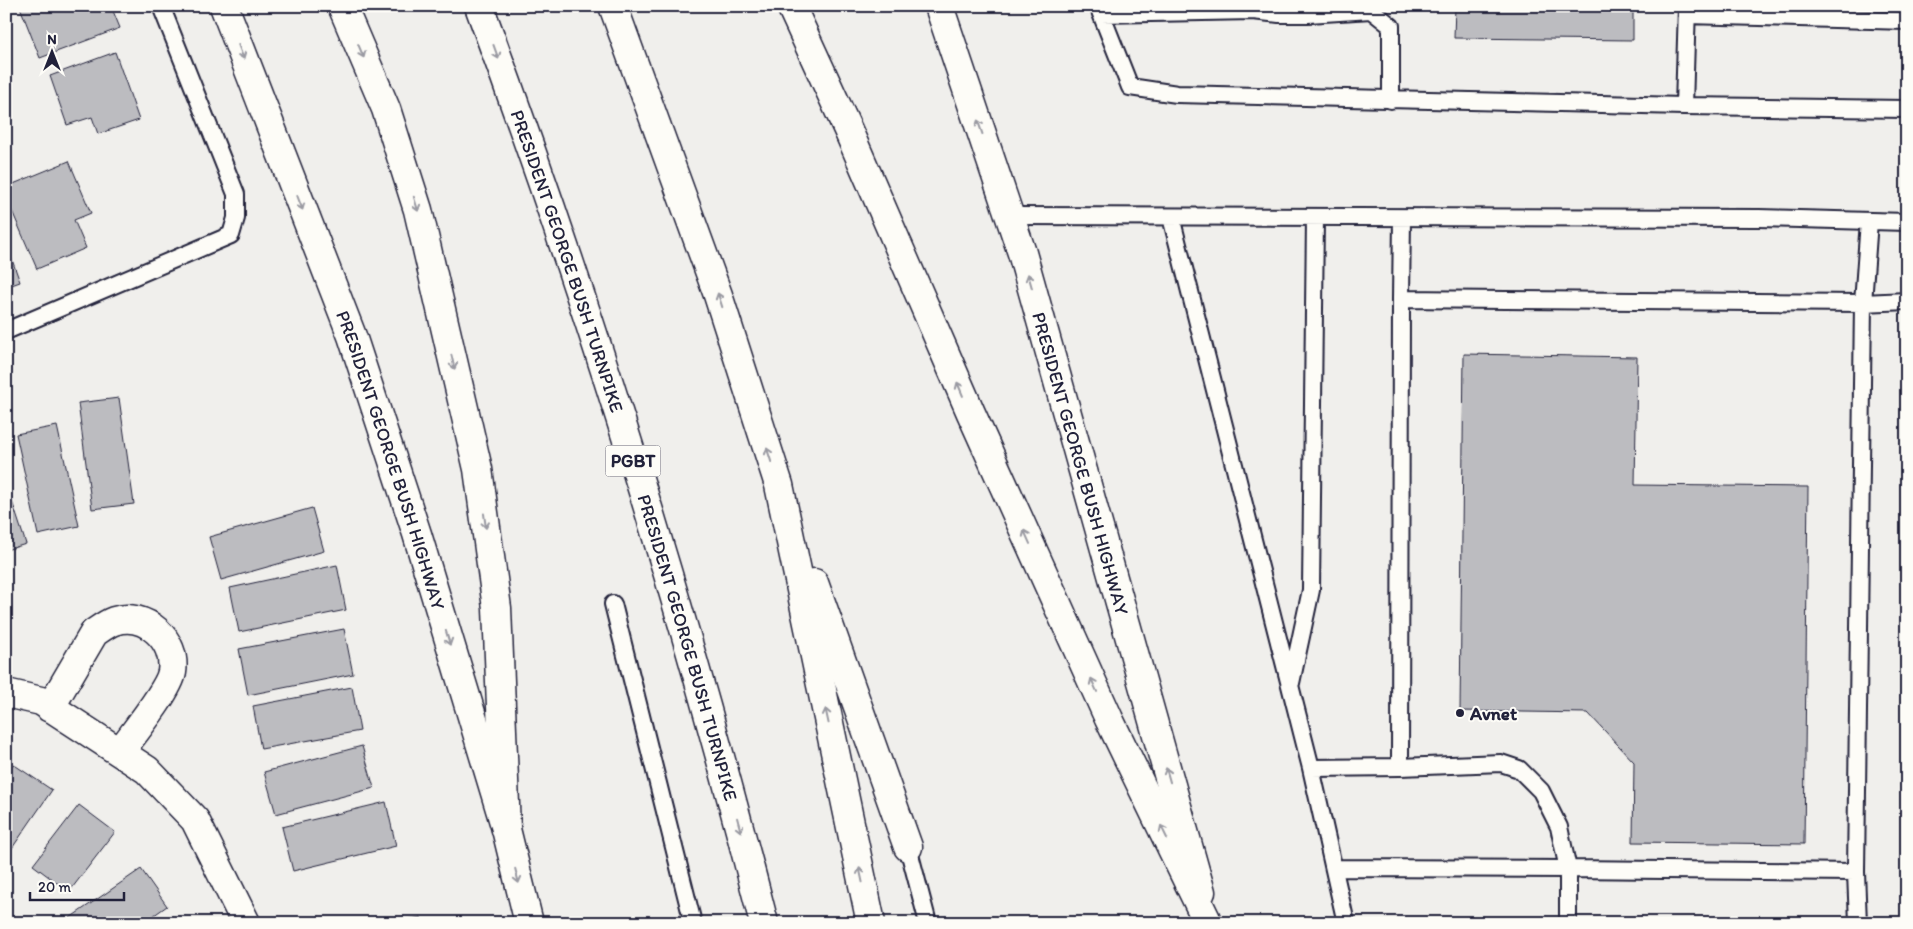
<svg xmlns="http://www.w3.org/2000/svg" width="1913" height="929" font-family="Itim,sans-serif">
	<style>
		.building { fill: #bcbcc0; stroke: #22223b }
		.lines { fill: none; stroke-linecap: round; stroke-linejoin: round }
		.service-casing { stroke: #22223b; stroke-width: 20 }
		.minor-casing { stroke: #22223b; stroke-width: 31 }
		.secondary-casing { stroke: #22223b; stroke-width: 31 }
		.motorway-casing { stroke: #22223b; stroke-width: 31 }
		.service { stroke: #fdfcf7; stroke-width: 16 }
		.minor { stroke: #fdfcf7; stroke-width: 28 }
		.secondary { stroke: #fdfcf7; stroke-width: 28 }
		.motorway { stroke: #fdfcf7; stroke-width: 28 }
		.oneway { stroke: #9a9aa2 }
		.poi-dot { fill: #22223b; stroke: #fdfcf7; stroke-width: 2 }
		.labels { text-anchor: middle; dominant-baseline: central; stroke-width: 4; stroke-linejoin: round; paint-order: stroke }
		.shield { fill: #fdfcf7; stroke: #646373; stroke-width: 1 }
		.shield-label { font-size: 18px; font-weight: bold; fill: #22223b }
		.street-label { font-size: 19px; fill: #22223b; stroke: #fdfcf7 }
		.poi-label { font-size: 19px; font-weight: bold; fill: #22223b; stroke: #fdfcf7; text-anchor: start }
	</style>
	<rect width="100%" height="100%" fill="#f0efec"/>
	<filter id="ink" filterUnits="userSpaceOnUse"><feTurbulence type="fractalNoise" baseFrequency=".02" numOctaves="2"/><feDisplacementMap in="SourceGraphic" scale="10" xChannelSelector="R" yChannelSelector="G"/><feConvolveMatrix kernelMatrix="1 2 1 2 8 2 1 2 1" color-interpolation-filters="sRGB"/></filter>
	<g filter="url(#ink)">
		<path class="building" d="M23,6H111L120,28L40,58L20,7Z
			M1455,6H1633V40L1454,38Z
			M115,52L139,120L98,134L92,117L67,125L50,76Z
			M69,161L91,213L74,220L86,248L37,269L6,197V187Z
			M6,243L20,282L6,287Z
			M1464,354L1637,357L1635,485L1808,487L1804,844L1633,842L1634,762L1588,713L1460,711Z
			M119,398L134,504L92,509L78,403Z
			M57,426L79,526L38,535L16,434Z
			M6,483L26,544L6,550Z
			M312,508L324,551L221,580L209,537Z
			M337,565L346,610L239,632L230,588Z
			M344,629L353,674L248,695L239,649Z
			M352,687L360,731L261,749L253,706Z
			M362,746L374,788L276,814L264,772Z
			M13,764L52,790L6,857V774Z
			M386,802L396,846L293,871L282,827Z
			M79,805L115,832L69,892L33,865Z
			M141,869L167,906L143,923L64,922Z
			M421,917L422,923H391Z"/>
		<g class="lines">
			<g class="service-casing">
				<path id="service" d="M1098,6L1130,87L1177,94L1684,106
					M1248,6L1253,11L1279,14H1308L1371,10L1391,26V100
					M1687,6L1684,106L1907,109
					M1101,14L1253,11
					M1687,15L1907,21
					M1010,216L1759,218L1907,222
					M1171,217L1311,768L1346,923
					M1869,221L1863,303L1907,301
					M1401,299L1402,218
					M6,331L231,235L236,218V194L161,6
					M613,604L693,923
					M1291,683L1311,590L1315,217
					M1311,768L1400,767L1401,299L1863,303L1856,872L1568,869V923
					M908,847L928,923
					M1334,868L1568,869L1559,827L1541,791L1519,769L1501,763L1400,767
					M1856,872L1858,923"/>
			</g>
			<g class="minor-casing">
				<path id="minor" d="M6,693L41,701L147,770L195,820L246,923
					M50,708L94,633C100,629 106,624 114,621C145,611 177,640 172,672C169,690 132,735 120,752"/>
			</g>
			<g class="secondary-casing">
				<g id="secondary">
					<path id="s1" d="M224,6L352,336L417,534L506,829L529,923"/>
					<path id="s2" d="M939,6L1022,253L1201,892"/>
				</g>
			</g>
			<g class="motorway-casing">
				<g id="motorway">
					<path d="M342,6L386,109L418,210L478,469L497,608L506,829"/>
					<path id="s3" d="M479,6C590,306 685,613 764,923"/>
					<path d="M613,6L718,295L779,485L871,923"/>
					<path d="M791,6L848,130L971,413L1109,719L1208,923"/>
					<path d="M814,583L908,847"/>
				</g>
			</g>
			<use href="#service" class="service"/>
			<use href="#minor" class="minor"/>
			<use href="#secondary" class="secondary"/>
			<use href="#motorway" class="motorway"/>
		</g>
		<defs><path id="oneway-shaft" d="M-6 0H5M1.5-3L5.5 0L1.5 3" fill="none" stroke-width="1.6" stroke-linecap="round" stroke-linejoin="round" transform="scale(1.25)"/></defs>
		<g class="oneway">
			<use href="#oneway-shaft" transform="translate(361 51) rotate(67)"/>
			<use href="#oneway-shaft" transform="translate(241 52) rotate(69)"/>
			<use href="#oneway-shaft" transform="translate(496 52) rotate(70)"/>
			<use href="#oneway-shaft" transform="translate(980 127) rotate(-109)"/>
			<use href="#oneway-shaft" transform="translate(300 203) rotate(69)"/>
			<use href="#oneway-shaft" transform="translate(416 204) rotate(73)"/>
			<use href="#oneway-shaft" transform="translate(1030 281) rotate(-106)"/>
			<use href="#oneway-shaft" transform="translate(720 300) rotate(-108)"/>
			<use href="#oneway-shaft" transform="translate(453 362) rotate(77)"/>
			<use href="#oneway-shaft" transform="translate(960 389) rotate(-113)"/>
			<use href="#oneway-shaft" transform="translate(769 455) rotate(-108)"/>
			<use href="#oneway-shaft" transform="translate(485 521) rotate(82)"/>
			<use href="#oneway-shaft" transform="translate(1027 537) rotate(-114)"/>
			<use href="#oneway-shaft" transform="translate(448 638) rotate(73)"/>
			<use href="#oneway-shaft" transform="translate(1094 685) rotate(-114)"/>
			<use href="#oneway-shaft" transform="translate(827 716) rotate(-102)"/>
			<use href="#oneway-shaft" transform="translate(1168 775) rotate(-106)"/>
			<use href="#oneway-shaft" transform="translate(739 825) rotate(75)"/>
			<use href="#oneway-shaft" transform="translate(1164 832) rotate(-116)"/>
			<use href="#oneway-shaft" transform="translate(861 875) rotate(-102)"/>
			<use href="#oneway-shaft" transform="translate(517 876) rotate(76)"/>
		</g>
	</g>
	<circle class="poi-dot" cx="1460" cy="713" r="5"/>
	<g class="labels">
		<rect class="shield" x="605.5" y="445.5" width="55" height="31" rx="4"/>
		<g class="shield-label">
			<text x="633" y="461">PGBT</text>
		</g>
		<g class="street-label">
			<text stroke="none"><textPath href="#s3" startOffset="270">PRESIDENT GEORGE BUSH TURNPIKE</textPath></text>
			<text stroke="none"><textPath href="#s1" startOffset="484">PRESIDENT GEORGE BUSH HIGHWAY</textPath></text>
			<text stroke="none"><textPath href="#s2" startOffset="479">PRESIDENT GEORGE BUSH HIGHWAY</textPath></text>
			<text stroke="none"><textPath href="#s3" startOffset="675">PRESIDENT GEORGE BUSH TURNPIKE</textPath></text>
		</g>
		<g class="poi-label">
			<text x="1470" y="713">Avnet</text>
		</g>
	</g>
	<rect width="1913" height="929" fill="none" stroke="#fdfcf7" stroke-width="25"/>
	<rect x="12" y="12" width="1888" height="904" fill="none" stroke="#22223b" stroke-width="2" filter="url(#ink)"/>
	<g transform="translate(52 52)" stroke="#fdfcf7" stroke-width="4" paint-order="stroke">
	<path d="M0-4L9 19L0 12L-9 19Z" fill="#22223b"/>
	<text y="-8" font-size="14" font-weight="bold" text-anchor="middle" fill="#22223b">N</text>
	</g>
	<path d="M30 892v8h94v-8" fill="none" stroke="#22223b" stroke-width="2.5"/>
	<text x="38" y="892" font-size="15" fill="#22223b" stroke="#fdfcf7" stroke-width="4" paint-order="stroke">20 m</text>
</svg>
